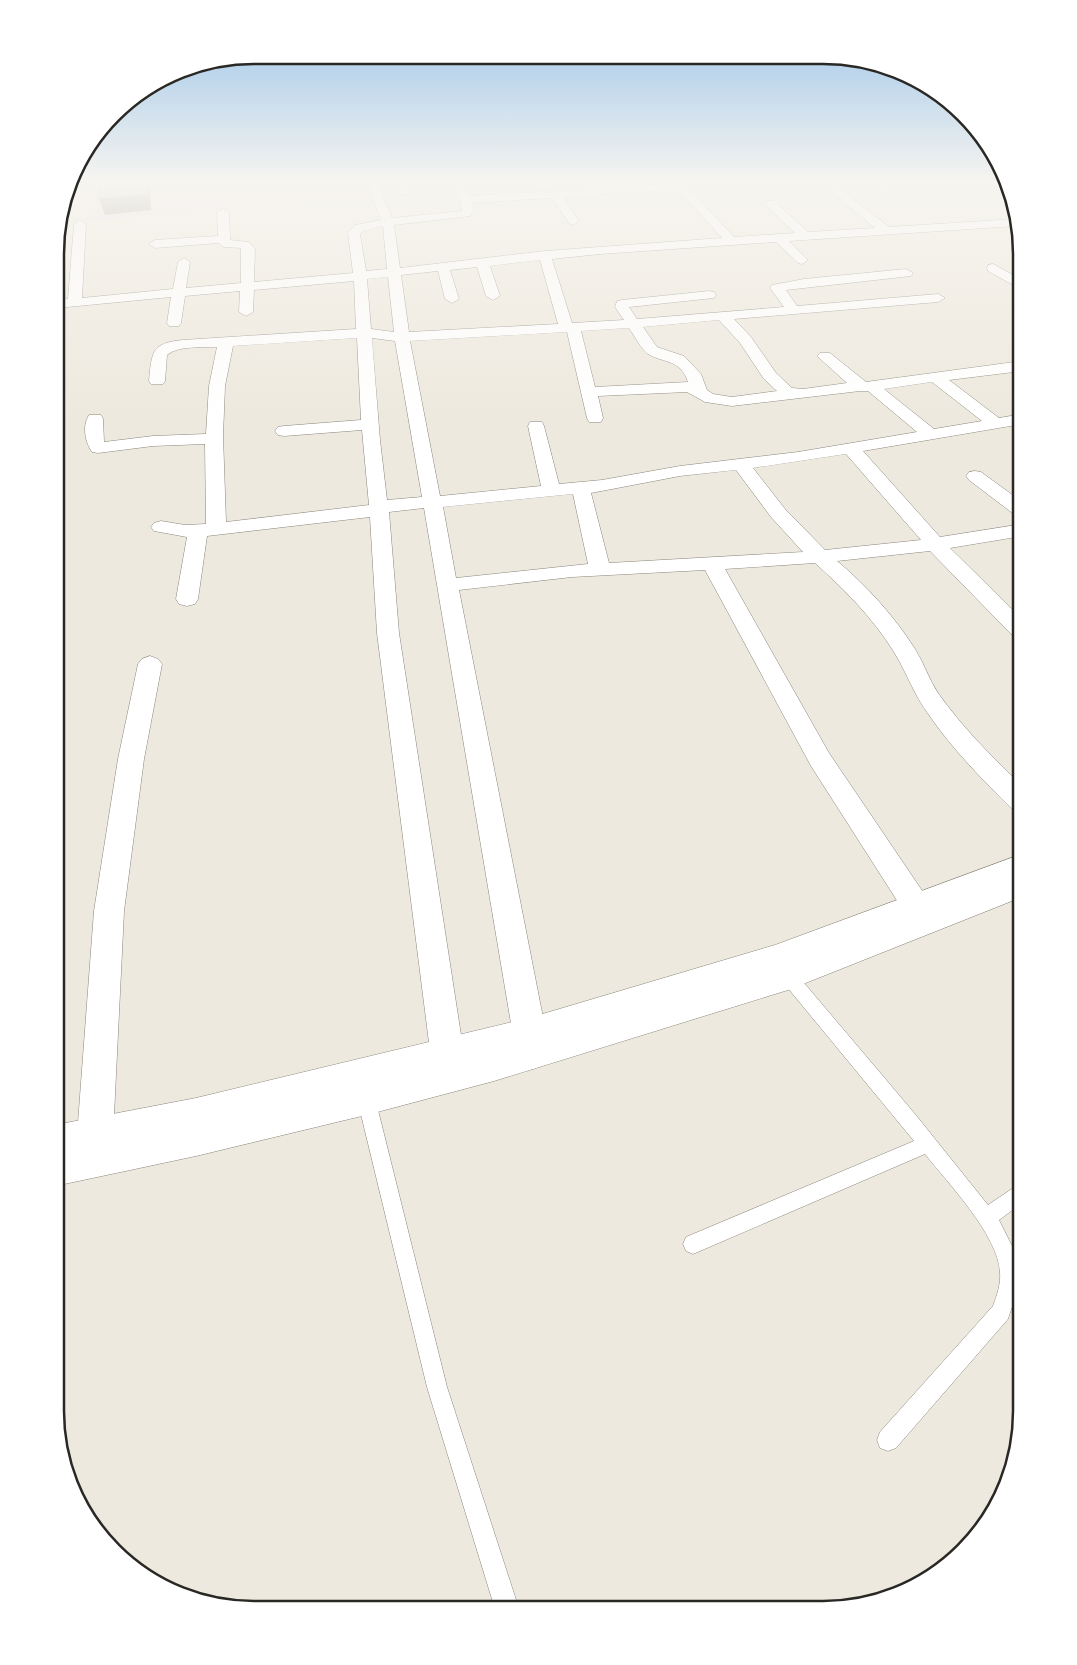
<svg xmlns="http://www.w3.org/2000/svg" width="1077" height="1665" font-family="Montserrat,sans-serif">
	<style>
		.industrial { fill: #ebd9ea }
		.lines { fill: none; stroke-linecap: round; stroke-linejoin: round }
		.service-casing { stroke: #8b867c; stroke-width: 1 }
		.minor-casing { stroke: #8b867c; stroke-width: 1 }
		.primary-casing { stroke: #8b867c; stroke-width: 1 }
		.service { fill: #fff; fill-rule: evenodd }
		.minor { fill: #fff; fill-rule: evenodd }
		.primary { fill: #fff; fill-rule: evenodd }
		.shaded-wall { fill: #8d8a83 }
		.building { fill: #cac5bb; stroke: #8d8a83 }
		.rim { fill: none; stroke: #2a2824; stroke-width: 2.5 }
	</style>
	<rect width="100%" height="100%" fill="#eee9de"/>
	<path class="industrial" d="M91,183H384L385,193L85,221Z"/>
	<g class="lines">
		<g class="service-casing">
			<path id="service" d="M788,969L794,971L915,1114L988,1205L1022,1182V1203L999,1220L1015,1252L1020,1271L1018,1289L1008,1319L896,1448L888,1451L880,1448L877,1440L880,1432L993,1306C997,1295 1001,1284 1000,1272C998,1235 948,1183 925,1154L693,1254L686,1251L683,1244L686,1237L914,1141L782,981L780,976L782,971Z
				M366,1090L372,1092L375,1098L447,1387L519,1609H495L427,1387L357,1098L360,1092Z"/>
		</g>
		<g class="minor-casing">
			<path id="minor" d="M367,183H377L392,218L462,211L455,183H465L469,196L677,184L691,191L734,237L795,233L766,205L764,203L766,201H774L808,232L875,228L821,183H833L889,227L1015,219L1016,226L789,241L808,260L802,264L798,263L776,242L600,254L552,259L572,323L624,320L615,307L617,301L622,300L709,291L714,292L716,295L714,298L629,307L637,319L784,307L770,288L772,285L804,279L906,269L913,273L911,276L786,290L797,306L938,294L945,298L938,302L734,319L751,337L776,373L792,388L803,389L847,383L817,356L820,353H830L866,382L1022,361V371L949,380L999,418L1022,414V424L863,451L940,537L1022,524V536L950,548L1022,619V639L1014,637L930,551L837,561C867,586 894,616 915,649C924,663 929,680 938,693C962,727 992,757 1022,786V813L1013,810C983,780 953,750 929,715C914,695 907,673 894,652C873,618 844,589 815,563L725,569L829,753L925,895L930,904L925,913L915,916L905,913L811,766L705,570L572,577L459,590L550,1053L545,1064L533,1069L521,1064L516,1053L424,508L389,512L399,633L467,1074L462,1085L450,1090L438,1085L433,1074L377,633L370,517L207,536L198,599L195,604L187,606L179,604L176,599L187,537L154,531L151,527L154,523L161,521L185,525L206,524L205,444L153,446L98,453L92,452C85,442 82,426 89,415H101L103,419L104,442L153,436L206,434L209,386L217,347C202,348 179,345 167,355L165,381L163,384H151L149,381C152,352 151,343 183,340L356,329L354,281L254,290L253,312L246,316L239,312L240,291L185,296L181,323L179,326H169L167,323L171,297L57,308V300L68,299L74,224L80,220L86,224L82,298L173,289L178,262L184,258L190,262L186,288L241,283V248L224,247L218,243L155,248L149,244L155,240L218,236L217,212L223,209L229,212L230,240L249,242L255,249L254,282L353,273L348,233L355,225L381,220ZM675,190L683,195L722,238L545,251L400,268L394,225L470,216L474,210L472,203L552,198L569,223L573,225L579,221L563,197ZM383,226L387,269L366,271L360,234L363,231ZM540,260L558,324L409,332L401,275L438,271L445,299L452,303L459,299L450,270L477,267L486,296L493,300L500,296L490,266ZM388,277L394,332L371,329L367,279ZM719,320L740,343L764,379L777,391L732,397L713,394L707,390L701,374L684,356L657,347L643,327ZM629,328C634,335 641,349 648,354C666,364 680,359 688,382L595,387L581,331ZM567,332L587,418L589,422H601L603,418L598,396L687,392L705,402L732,406L860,391H868L917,432L798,452L680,466L602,480L559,484L544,426L542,422H530L528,426L541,486L440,496L410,341ZM357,338L361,420L284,426L278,427L275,431L278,435L284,436L362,430L369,505L226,522L223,436L225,386L233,346ZM372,338L395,341L422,497L387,500L380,440ZM932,382L982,421L934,429L884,389ZM846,454L921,540L825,550L785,509L753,468ZM736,470L771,517L803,552L609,563L591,493L680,476ZM573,494L588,564L456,578L443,507Z
				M397,183H407L409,192L408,194H400Z
				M733,183H785L780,186L737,188L733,187Z
				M871,183H883L890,191L889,193H881Z
				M1002,186L1009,188L1011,196L997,189Z
				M993,264L1022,280V290L988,271L987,268L988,265Z
				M975,471L981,472L1022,502V517L1015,515L969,480L966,476L969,472Z
				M150,656L158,659L162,664L144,759L124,911L113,1136L108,1148L95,1154L82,1148L77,1136L94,911L118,759L138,664L142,659Z"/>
		</g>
		<g class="primary-casing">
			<path id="primary" d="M1022,854V897L788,990L494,1081L366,1115L196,1156L55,1186V1125L196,1098L529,1018L775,945Z"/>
		</g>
		<use href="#service" class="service"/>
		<use href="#minor" class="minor"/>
		<use href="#primary" class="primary"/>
	</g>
	<path class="shaded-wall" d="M146,183H150L151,210L105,215L99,199Z"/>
	<path class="building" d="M101,183H146V195L99,199Z"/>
	<linearGradient id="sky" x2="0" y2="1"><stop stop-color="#96c1e9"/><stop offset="0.44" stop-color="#f7f5f0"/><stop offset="1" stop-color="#f7f5f0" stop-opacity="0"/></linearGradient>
	<rect width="1077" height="416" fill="url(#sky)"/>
	<path d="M0 0H1077V1665H0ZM254 64H823A190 190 0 0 1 1013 254V1411A190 190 0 0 1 823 1601H254A190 190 0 0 1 64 1411V254A190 190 0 0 1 254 64Z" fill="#fff" fill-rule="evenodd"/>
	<path class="rim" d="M254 64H823A190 190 0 0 1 1013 254V1411A190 190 0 0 1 823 1601H254A190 190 0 0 1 64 1411V254A190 190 0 0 1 254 64Z"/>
</svg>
